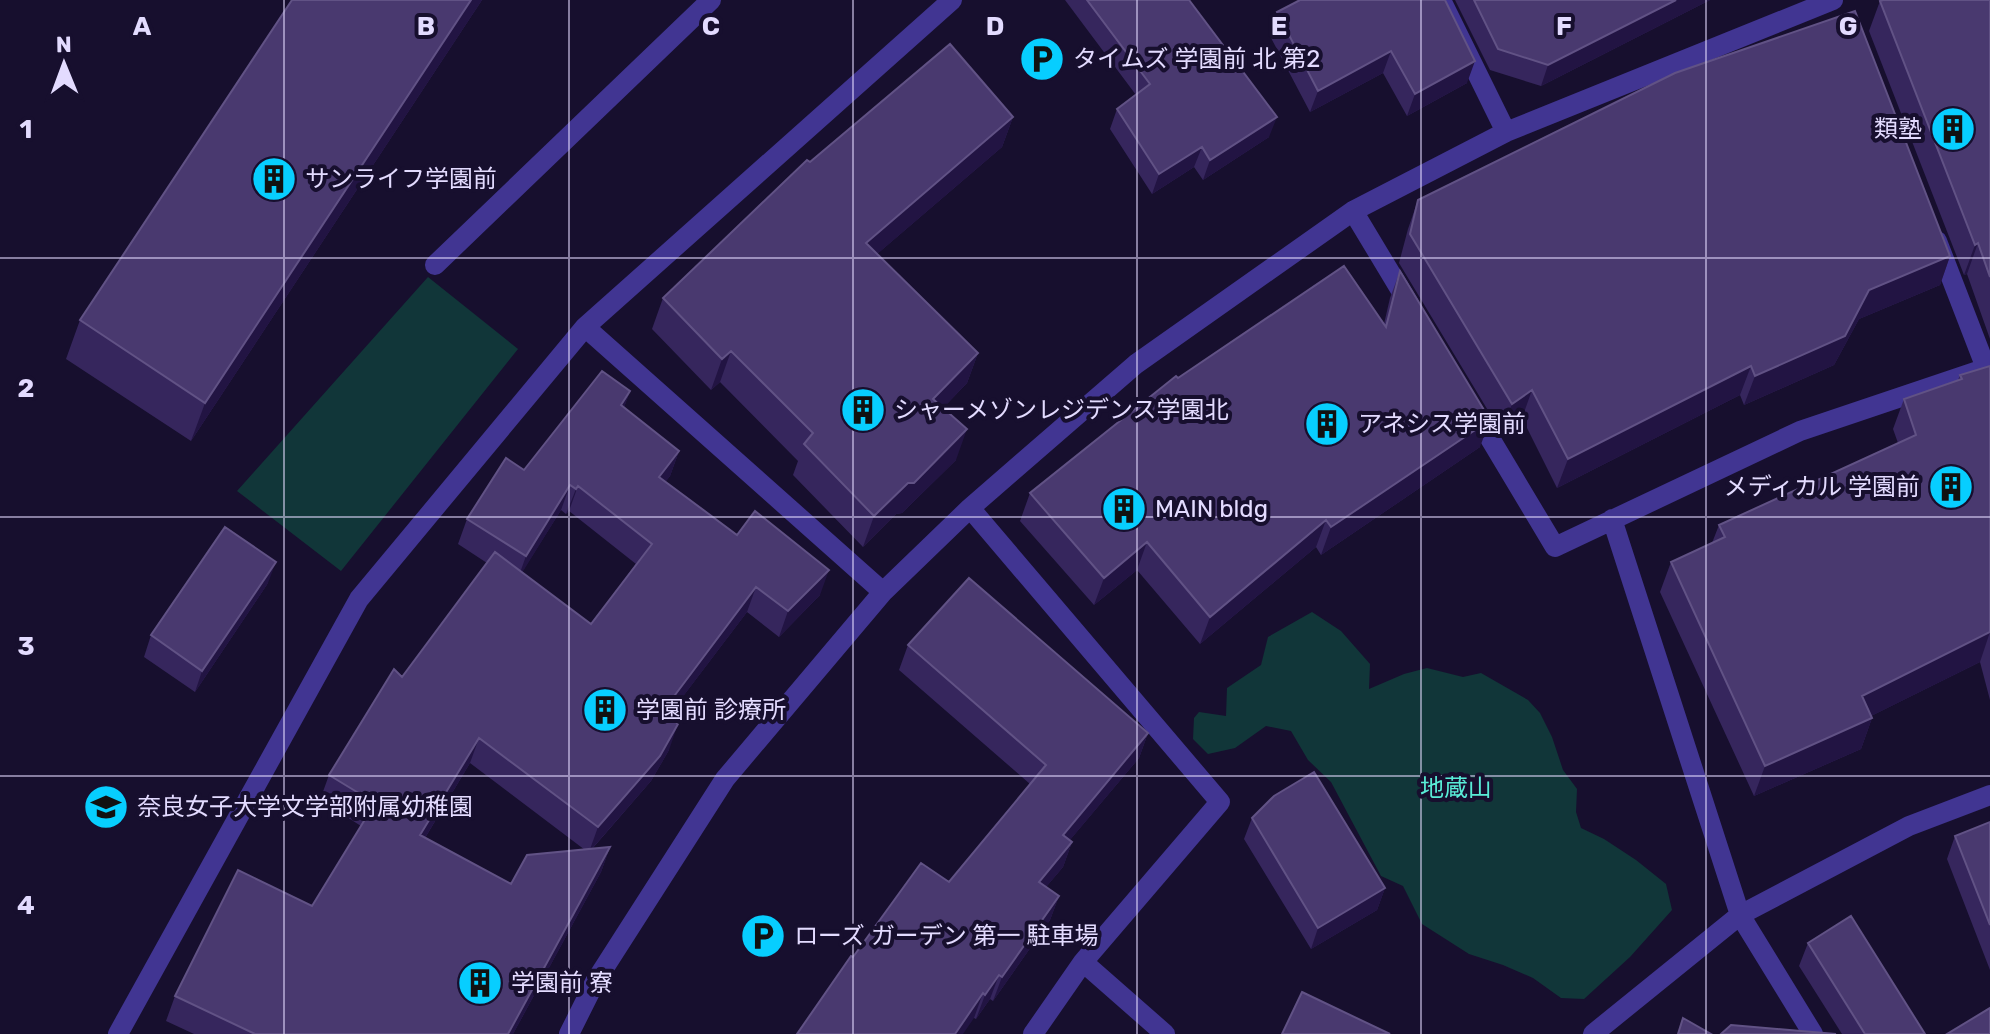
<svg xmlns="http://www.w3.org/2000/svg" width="1990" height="1034" font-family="Rubik,'Noto Sans JP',sans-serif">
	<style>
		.green { fill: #113639 }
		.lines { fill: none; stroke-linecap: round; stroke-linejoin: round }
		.lane { stroke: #413592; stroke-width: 20 }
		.street { stroke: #413592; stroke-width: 20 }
		.wall { fill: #36265d; fill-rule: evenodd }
		.shaded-wall { fill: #221443 }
		.building { fill: #49396f; stroke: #615285; stroke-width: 2 }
		.grid { fill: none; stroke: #e3dbff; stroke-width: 2; stroke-opacity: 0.55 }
		.labels { text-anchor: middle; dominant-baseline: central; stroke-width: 8; stroke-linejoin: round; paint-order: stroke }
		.poi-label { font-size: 24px; fill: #e3dbff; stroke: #170f2e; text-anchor: start }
		.park-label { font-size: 24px; fill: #59edd7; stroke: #170f2e }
		.grid-label { font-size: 26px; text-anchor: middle; font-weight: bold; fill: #e3dbff; stroke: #170f2e; stroke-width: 8; stroke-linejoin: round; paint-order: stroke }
	</style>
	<rect width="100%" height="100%" fill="#170f2e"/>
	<path class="green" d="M428,277L518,349L341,571L237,491Z
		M1312,612L1341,631L1370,664L1369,689L1404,674L1427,668L1463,677L1481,673L1528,700L1540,713L1552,737L1563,770L1577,789L1576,812L1581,828L1604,839L1636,860L1666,884L1672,910L1630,957L1584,999L1561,998L1533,978L1503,965L1469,954L1422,924L1403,886L1381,876L1331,782L1308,760L1291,731L1266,726L1235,748L1208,754L1193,739L1194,718L1199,712L1226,716L1227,688L1261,665L1268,637Z"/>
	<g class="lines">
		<path class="lane" d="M435,265L711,0"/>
		<path class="street" d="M1441,0L1506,132
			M1353,211L1409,304
			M1937,241L1986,368
			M585,327L883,592
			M1473,410L1555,547L1800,431L1990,367
			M970,508L1220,802L1083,962L1033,1034
			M1612,519L1740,915L1813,1034
			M1083,962L1165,1034
			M118,1034L359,599L585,327L952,0
			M569,1034L595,982L725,779L883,592L970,508L1136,364L1353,211L1506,132L1833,0
			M1593,1034L1740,915L1909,826L1990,795"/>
	</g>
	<path class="wall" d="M292,0H482L191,441L66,359L80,320Z
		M1065,0H1189L1269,137L1203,180L1194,167L1152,194L1110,129L1117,109L1136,95Z
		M1300,0L1467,83L1407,116L1383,73L1310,112L1269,34L1277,12Z
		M1455,0H1710L1541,86L1490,70Z
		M1990,0V339L1967,274L1964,275L1869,31L1880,1Z
		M1013,117L1002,147L877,254L978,353L967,383L943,408L956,460L902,513L896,514L863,547L793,475L798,461L720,382L711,390L652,329L663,298L810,162Z
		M1418,200L1950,256L1940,285L1859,319L1834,365L1744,405L1740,395L1557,488L1522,418L1501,432L1399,263L1408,229Z
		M1400,271L1480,447L1321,555L1316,547L1200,644L1137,570L1094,605L1020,521L1030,493L1178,378L1384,324L1390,298Z
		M1990,366V700L1980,662L1871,716L1872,718L1861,749L1754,796L1660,592L1671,562L1712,543L1719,525L1898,443L1893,429L1904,399L1958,380L1960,375Z
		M630,391L624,407L679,451L670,476L665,482L820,595L779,637L747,612L668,716L669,750L651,781L592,849L610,847L601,872L513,1034H194L166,1021L175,996L312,906L361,826L320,800L329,775L487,563L458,544L467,519L524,470ZM561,510L566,514L569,511L636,564L591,624L522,572ZM470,763L585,850L511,884L425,838Z
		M268,583L195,692L144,657L151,635Z
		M908,645L1148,733L1139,758L1069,841L1072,842L1063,867L1046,887L1059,896L1050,920L993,1001L990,999L976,1019L853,957L949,882L1030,784L899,670Z
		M1252,818L1385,888L1377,910L1311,949L1244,839Z
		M1990,822V970L1947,859L1955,836Z
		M1808,943L1925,1034H1842L1799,966Z"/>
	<path class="shaded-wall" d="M471,0H482L191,441L205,403Z
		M1676,0H1710L1541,86L1548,65Z
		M1391,51L1383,73L1310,112L1318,91Z
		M1475,61L1467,83L1407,116L1415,94Z
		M1013,117L1002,147L855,273L866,243Z
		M1277,117L1269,137L1203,180L1210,160Z
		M1202,147L1194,167L1152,194L1159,174Z
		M1978,243L1967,274L1964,275L1975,245Z
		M1950,256L1940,285L1859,319L1834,365L1744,405L1755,376L1869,290Z
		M731,351L720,382L711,390L722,359Z
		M978,353L967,383L922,430L933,399Z
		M1751,366L1740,395L1557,488L1568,459Z
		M1532,390L1522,418L1501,432L1512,404Z
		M630,391L621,416V405Z
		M1490,420L1480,447L1321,555L1331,527Z
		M967,429L956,460L902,513L896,514L863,547L874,516L908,483Z
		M679,451L670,476L650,502L659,477Z
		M570,485L561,510L517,581L526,556Z
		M578,486L569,511L566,514L576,489Z
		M1326,520L1316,547L1200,644L1210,617Z
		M1147,542L1137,570L1094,605L1104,578Z
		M276,562L268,583L195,692L202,671Z
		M829,570L820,595L779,637L788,611Z
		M756,587L747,612L653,736L663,711Z
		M1990,632L1980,662L1851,726L1862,696Z
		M1872,718L1861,749L1754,796L1765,766Z
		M678,724L669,750L651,781L589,852L598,827Z
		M1148,733L1139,758L1054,859L1063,835Z
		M479,738L470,763L411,861L420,835Z
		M1072,842L1063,867L1030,906L1039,882Z
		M610,847L601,872L513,1034H508Z
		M1385,888L1377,910L1311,949L1318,928Z
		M1059,896L1050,920L993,1001L1002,977Z
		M999,975L990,999L976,1019L985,995Z
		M983,993L974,1018L963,1034H955Z"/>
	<path class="building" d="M292,0H471L205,403L80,320Z
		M1087,0H1189L1277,117L1210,160L1202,147L1159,174L1117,109L1150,84Z
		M1300,0H1445L1475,61L1415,94L1391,51L1318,91L1277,12Z
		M1474,0H1676L1548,65L1498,49Z
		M1883,0H1990V277L1978,243L1975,245L1880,1Z
		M1855,11L1950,256L1869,290L1845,336L1755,376L1751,366L1568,459L1532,390L1512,404L1410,234L1418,200L1675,73Z
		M950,44L1013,117L866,243L978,353L933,399L967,429L914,483H908L874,516L804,444L813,433L731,351L722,359L663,298L807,160L810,162Z
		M1344,266L1386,327L1400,271L1490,420L1331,527L1326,520L1210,617L1147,542L1104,578L1030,493L1176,376L1178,378Z
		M1990,366V632L1862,696L1872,718L1765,766L1671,562L1725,537L1719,525L1916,435L1904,399L1962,379L1960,375Z
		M602,371L630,391L621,405L679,451L659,477L737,535L755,511L829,570L788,611L756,587L663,711L678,724L660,756L598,827L479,738L420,835L511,884L527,855L610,847L508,1034H255L175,996L238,870L312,906L375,803L329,775L394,669L402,677L495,552L591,624L652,544L578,486L576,489L570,485L526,556L467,519L506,458L524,470Z
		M225,527L276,562L202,671L151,635Z
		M969,578L1148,733L1063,835L1072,842L1039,882L1059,896L1002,977L999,975L985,995L983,993L955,1034H797L851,956L853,957L921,863L949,882L1046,765L908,645Z
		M1314,772L1385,888L1318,928L1252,818L1274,796Z
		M1990,822V925L1955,836Z
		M1851,916L1925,1034H1865L1808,943Z
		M1302,992L1390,1034H1282Z
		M1990,1008V1034H1947Z
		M1683,1018L1711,1034H1678Z
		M1731,1025L1836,1034H1721Z"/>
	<path class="grid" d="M284,0V1034M569,0V1034M853,0V1034M1137,0V1034M1421,0V1034M1706,0V1034M0,258H1990M0,517H1990M0,776H1990"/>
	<defs>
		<g id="parking-disc" transform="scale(2.3)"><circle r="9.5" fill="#07ceff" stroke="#170f2e"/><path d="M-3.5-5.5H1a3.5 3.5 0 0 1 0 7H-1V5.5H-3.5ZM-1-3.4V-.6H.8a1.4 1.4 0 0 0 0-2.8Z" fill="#111"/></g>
		<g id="building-disc" transform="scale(2.3)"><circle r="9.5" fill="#07ceff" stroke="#170f2e"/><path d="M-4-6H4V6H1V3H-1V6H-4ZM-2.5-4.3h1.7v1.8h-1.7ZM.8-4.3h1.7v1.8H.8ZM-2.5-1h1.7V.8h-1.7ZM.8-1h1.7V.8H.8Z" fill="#111"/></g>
		<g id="school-disc" transform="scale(2.3)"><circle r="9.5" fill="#07ceff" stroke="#170f2e"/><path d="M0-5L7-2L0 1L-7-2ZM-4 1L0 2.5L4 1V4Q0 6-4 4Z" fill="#111"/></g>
	</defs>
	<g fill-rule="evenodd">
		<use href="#parking-disc" x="1042" y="59"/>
		<use href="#building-disc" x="1953" y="129"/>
		<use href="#building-disc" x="274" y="179"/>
		<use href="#building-disc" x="863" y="410"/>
		<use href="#building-disc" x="1327" y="424"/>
		<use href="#building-disc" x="1951" y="487"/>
		<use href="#building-disc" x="1124" y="509"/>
		<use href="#building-disc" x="605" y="710"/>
		<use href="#school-disc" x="106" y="807"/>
		<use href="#parking-disc" x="763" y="936"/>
		<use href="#building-disc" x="480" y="983"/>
	</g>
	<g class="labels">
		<g class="poi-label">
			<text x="1073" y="59">タイムズ 学園前 北 第2</text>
			<text x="1922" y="129" text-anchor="end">類塾</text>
			<text x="305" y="179">サンライフ学園前</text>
			<text x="894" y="410">シャーメゾンレジデンス学園北</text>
			<text x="1358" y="424">アネシス学園前</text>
			<text x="1920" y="487" text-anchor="end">メディカル 学園前</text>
			<text x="1155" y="509">MAIN bldg</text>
			<text x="636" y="710">学園前 診療所</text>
			<text x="137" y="807">奈良女子大学文学部附属幼稚園</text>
			<text x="794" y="936">ローズ ガーデン 第一 駐車場</text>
			<text x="511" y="983">学園前 寮</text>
		</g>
		<g class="park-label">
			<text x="1456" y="788">地蔵山</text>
		</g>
	</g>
	<g class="grid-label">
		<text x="142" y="35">A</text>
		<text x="426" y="35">B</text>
		<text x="711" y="35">C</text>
		<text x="995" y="35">D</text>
		<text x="1279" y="35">E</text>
		<text x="1564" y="35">F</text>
		<text x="1848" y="35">G</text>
		<text x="26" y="138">1</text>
		<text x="26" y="397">2</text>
		<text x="26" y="655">3</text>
		<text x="26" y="914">4</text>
	</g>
	<g transform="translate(64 64) rotate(359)" stroke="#170f2e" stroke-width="6" paint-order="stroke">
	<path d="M0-6L14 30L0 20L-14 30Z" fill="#e3dbff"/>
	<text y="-12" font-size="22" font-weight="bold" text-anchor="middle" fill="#e3dbff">N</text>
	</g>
</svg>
